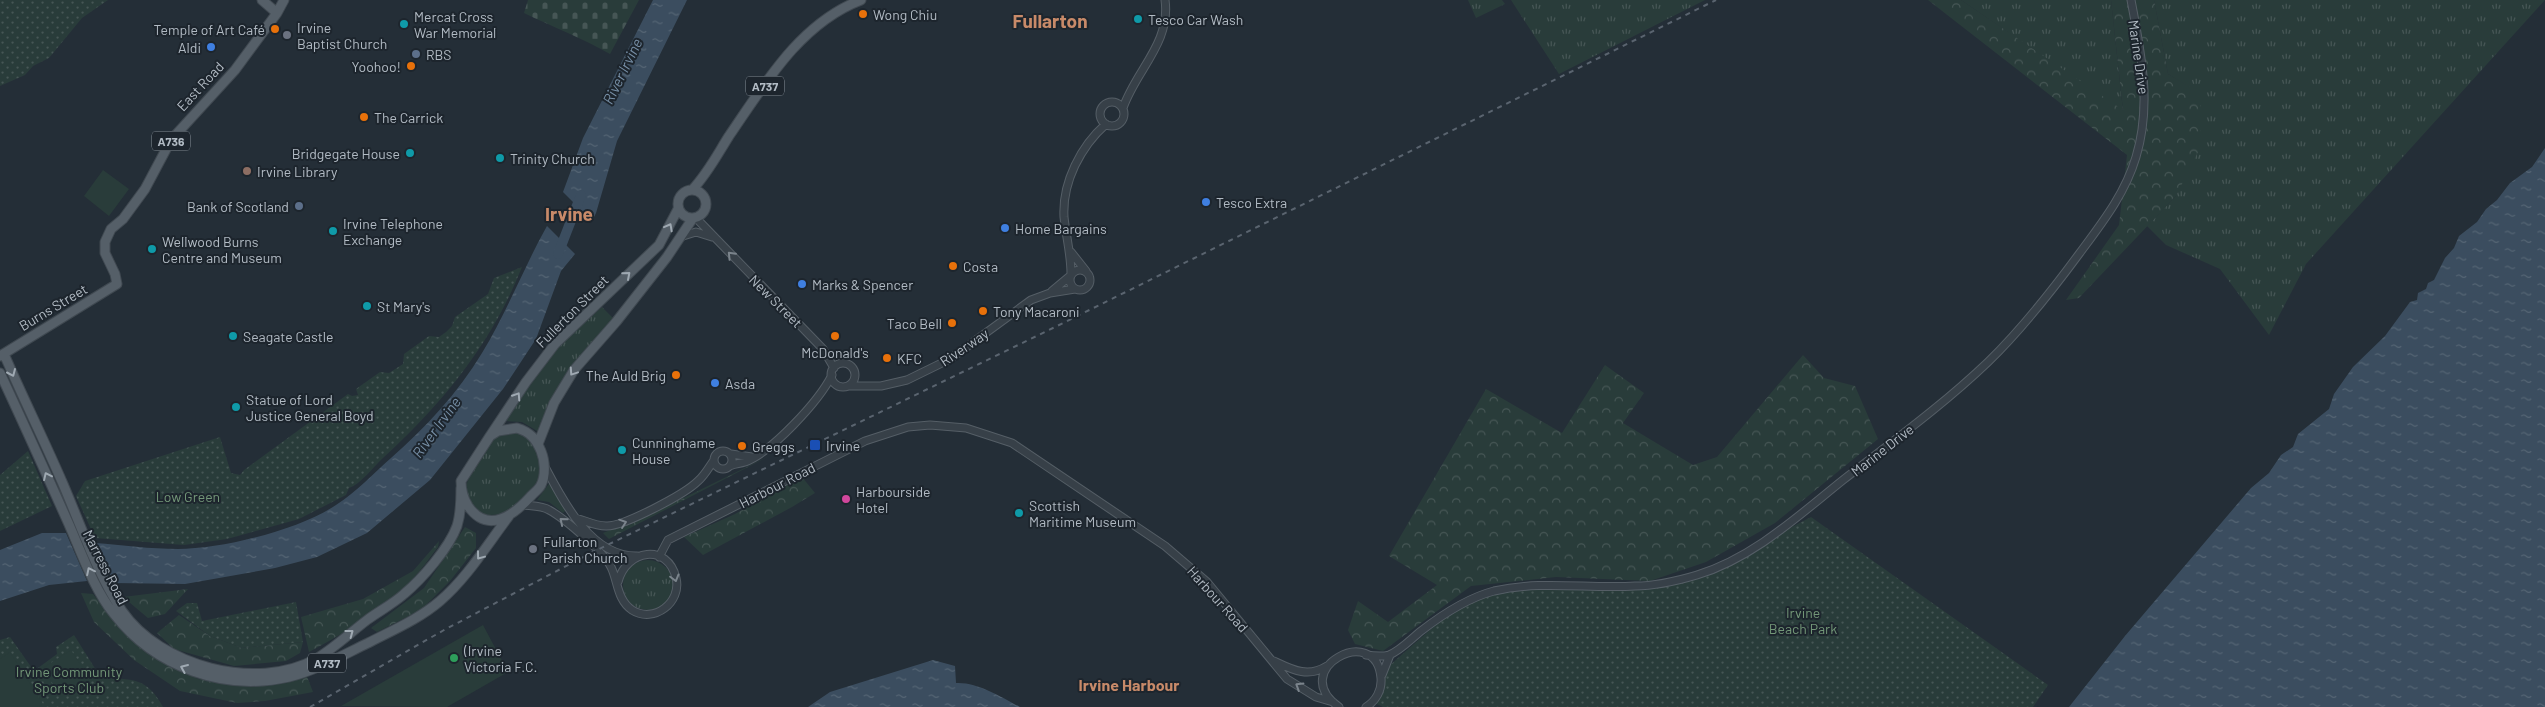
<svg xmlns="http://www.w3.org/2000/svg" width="2545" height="707" font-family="Barlow,sans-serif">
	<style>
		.grass { fill: url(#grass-tufts) }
		.forest { fill: url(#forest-crowns) }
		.cemetery { fill: url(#cemetery-stones) }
		.park { fill: url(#park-dots) }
		.pitch { fill: #293c3a }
		.water { fill: url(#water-ripples) }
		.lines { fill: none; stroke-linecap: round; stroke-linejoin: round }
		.river { stroke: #3b4d5f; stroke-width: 10 }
		.minor-casing { stroke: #555e66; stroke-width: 9 }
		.major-casing { stroke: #404951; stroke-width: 11 }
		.minor { stroke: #374048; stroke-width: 7 }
		.major { stroke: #555f68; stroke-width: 9 }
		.rail { stroke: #5a646f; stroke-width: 2; stroke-dasharray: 5 5; stroke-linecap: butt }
		.oneway { stroke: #9fa9b2 }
		.oneway2 { stroke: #7b848c }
		.food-dot { fill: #e8710a; stroke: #1d252d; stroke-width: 2 }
		.culture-dot { fill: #0f9aa8; stroke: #1d252d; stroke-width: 2 }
		.worship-dot { fill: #6b7280; stroke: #1d252d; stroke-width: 2 }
		.shop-dot { fill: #3f7fe0; stroke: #1d252d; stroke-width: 2 }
		.service-dot { fill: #5c6f8a; stroke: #1d252d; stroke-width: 2 }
		.education-dot { fill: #8d6e63; stroke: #1d252d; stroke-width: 2 }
		.transit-dot { fill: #1a4fb4; stroke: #1d252d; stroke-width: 2 }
		.hotel-dot { fill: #d1479c; stroke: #1d252d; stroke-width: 2 }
		.leisure-dot { fill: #2e9e5b; stroke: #1d252d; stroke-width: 2 }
		.labels { text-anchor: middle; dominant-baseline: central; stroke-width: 4; stroke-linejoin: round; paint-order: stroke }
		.shield { fill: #1d252d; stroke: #858e97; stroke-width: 1 }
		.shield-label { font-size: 12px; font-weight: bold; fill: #b2bbc4 }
		.poi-label { font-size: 14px; fill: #b2bbc4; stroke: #1d252d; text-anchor: start }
		.street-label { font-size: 14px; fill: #b2bbc4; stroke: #1d252d }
		.park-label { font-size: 14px; fill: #739778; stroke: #1d252d }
		.water-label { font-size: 15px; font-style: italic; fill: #768ea5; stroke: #1d252d }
		.quarter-label { font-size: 16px; font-weight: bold; fill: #c88a69; stroke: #1d252d }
		.district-label { font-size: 19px; font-weight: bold; fill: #c88a69; stroke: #1d252d }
	</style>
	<defs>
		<pattern id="grass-tufts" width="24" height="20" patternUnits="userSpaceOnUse" patternTransform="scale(1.25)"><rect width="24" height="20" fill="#293c3a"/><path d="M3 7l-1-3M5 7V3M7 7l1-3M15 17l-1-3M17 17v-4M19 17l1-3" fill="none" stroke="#465655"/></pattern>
		<pattern id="forest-crowns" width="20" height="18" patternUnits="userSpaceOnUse" patternTransform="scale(1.25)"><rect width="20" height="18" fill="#293c3a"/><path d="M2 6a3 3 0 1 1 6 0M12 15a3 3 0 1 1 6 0" fill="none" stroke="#465655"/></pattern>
		<pattern id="cemetery-stones" width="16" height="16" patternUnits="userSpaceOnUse" patternTransform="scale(1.25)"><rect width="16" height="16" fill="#293c3a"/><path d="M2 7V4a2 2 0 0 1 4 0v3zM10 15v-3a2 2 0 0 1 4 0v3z" fill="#465655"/></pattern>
		<pattern id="park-dots" width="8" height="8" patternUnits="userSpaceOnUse" patternTransform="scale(1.25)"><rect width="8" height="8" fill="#293c3a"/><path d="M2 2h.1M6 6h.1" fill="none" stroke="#465655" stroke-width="1.8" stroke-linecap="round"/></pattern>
		<pattern id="water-ripples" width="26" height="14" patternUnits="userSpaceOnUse" patternTransform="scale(1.25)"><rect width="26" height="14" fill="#3b4d5f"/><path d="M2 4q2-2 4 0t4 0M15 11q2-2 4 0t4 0" fill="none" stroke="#556574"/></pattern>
	</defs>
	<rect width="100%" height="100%" fill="#242e37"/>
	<path class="grass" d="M1468,0H1502L1505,4L1476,18Z
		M1511,0H1705L1559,74Z
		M1961,0H2111L2123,111Z
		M2154,0H2545L2306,264L2269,335L2220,269L2166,245L2147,226L2176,196L2200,94L2168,74Z
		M602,307L615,320C574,357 562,383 539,432L522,422L504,421L557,348Z
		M511,430C515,431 523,432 526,434C537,441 544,465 541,476C536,495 501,523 481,513C452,498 471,472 483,454C487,448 491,440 497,436C501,434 507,432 511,430Z
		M551,481L567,509L563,513L549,502L537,500Z
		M623 585a25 25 0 1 1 50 0a25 25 0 1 1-50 0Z"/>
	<path class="forest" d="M1928,0H1961L2123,110L2111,0H2154L2168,74L2200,93L2201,146L2176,196L2079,298L2066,300L2119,225L2127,155Z
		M1803,355L1824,378L1855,386L1878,439L1775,523L1706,562L1650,581L1556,577L1471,586L1383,651L1355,644L1348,630L1358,601L1388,622L1437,585L1389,556L1486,389L1562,433L1605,365L1644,393L1623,423L1693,465L1717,457Z
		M773,454L609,539L603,533L663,508Z
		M802,477L815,493L792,507L703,555L684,537L735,514Z
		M465,527L476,533V548L450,581L421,610L377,632L371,628L424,588Z
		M439,541L438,547C429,559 421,570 411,581C384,611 344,633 309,652L301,617L363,599L413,571Z
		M188,589L165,614L148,618L123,597Z
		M81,593L93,594L119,627L145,649L198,679L265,685L306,674L313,692L265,701L237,703L180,691L134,660L94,622Z
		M179,615L210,636L242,648L303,642L300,653L286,661L234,666L174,649L157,633Z"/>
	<path class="cemetery" d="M528,0H639L610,54C582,38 553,27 524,13Z"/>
	<path class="park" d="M0,0H108L82,18L49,58L33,66L25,75L0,86Z
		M522,267C492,343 443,403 383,458C373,467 361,484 349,488L346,495L299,519L227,539L184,545L95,538L76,496L85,481L220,437L231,473L240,475L244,470L348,394L352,396L358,395L356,389L380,372L389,373L403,364L404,354L429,336L439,337L446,332L452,326L455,317L488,294L494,278Z
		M28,451L52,506L0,531V475Z
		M1811,517L2048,685L2033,707H1383L1373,702L1381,673L1439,622L1476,596L1504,589L1660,587L1714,568Z
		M296,602L303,642L242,648L210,636L176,611L187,603H197L202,621Z
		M74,635L101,678C132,679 147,677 163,707H0V640L10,637L34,671L57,654L56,647Z"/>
	<path class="pitch" d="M103,170L129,189L109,216L84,196Z
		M483,625L508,672L447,707L341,706Z
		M71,650L90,679L61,697L43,668Z
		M10,652L43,704L38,707H0V659Z"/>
	<path class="water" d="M653,0H687L617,141L596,213L592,221L563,192L583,138Z
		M2545,148V707H2069L2125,636L2251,488L2269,473L2281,455L2293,447L2298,434L2329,409L2334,394L2353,367L2385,336L2410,302L2417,300L2418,293L2426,289L2428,283L2434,280L2445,258L2454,248L2459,236L2477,222L2486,209L2497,200L2510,183L2532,167Z
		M547,226L575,254L561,271L536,339L503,389L430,480L367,533L317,557L275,568L185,584L114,583L95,543C122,545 150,549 178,549C222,549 299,530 336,505C356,492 373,474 391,458C425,428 458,393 482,353C507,312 524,267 547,226Z
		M42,533H66L87,581L49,585L0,601V550Z
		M933,660L955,666L956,683C978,682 1001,697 1020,707H808L830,692Z"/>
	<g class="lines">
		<path class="river" d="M558,254L581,195"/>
		<g class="minor-casing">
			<path id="minor" d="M1100 114a12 12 0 1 1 24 0a12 12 0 1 1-24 0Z
				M1123,108C1136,70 1171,43 1165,0
				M696,218L823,349L834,368
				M680,237L696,232L712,237
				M1071,252L1086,271
				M1070 280a10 10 0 1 1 20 0a10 10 0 1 1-20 0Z
				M1071,274C1071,254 1066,236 1064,217C1062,182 1081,146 1106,124
				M1052,291L1070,276
				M831 375a12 12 0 1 1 24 0a12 12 0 1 1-24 0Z
				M848,386H881L907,380L950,359L1031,300L1050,293L1075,289
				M714 460a9 9 0 1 1 18 0a9 9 0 1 1-18 0Z
				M731,454L752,457
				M544,465C563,501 591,557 637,556
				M730,466C735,463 739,464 745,462C772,452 819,401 832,375
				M523,505C531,506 543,506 549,510C564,518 604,552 611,567C618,581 617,600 632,610C654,624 682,602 676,578C668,543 626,549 618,582
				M576,518C586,521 596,526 606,526C623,527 685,494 698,481C705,475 709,467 714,460
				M659,557L668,540L865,441L908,427L930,425L966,428L1012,443L1165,546L1207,582L1287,679L1316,697L1333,702
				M1366,655C1373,656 1382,657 1389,655C1400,651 1411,639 1421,631C1443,614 1467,598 1494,591C1542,580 1588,589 1635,586C1656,586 1677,581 1697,575C1753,558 1798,516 1843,480C1892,442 1943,405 1988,362C2022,329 2051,292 2079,254C2102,223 2125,194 2136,157C2152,104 2141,53 2131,0
				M1274,661C1293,670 1308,678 1327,666
				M1382,675L1390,655
				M1339,707C1286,670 1376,621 1381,678C1382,690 1376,701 1366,707"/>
		</g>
		<g class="major-casing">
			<path id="major" d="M262,0L277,13
				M678 204a14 14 0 1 1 28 0a14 14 0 1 1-28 0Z
				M692,190C708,173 717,155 729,136C764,85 800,23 861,0
				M4,354C23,398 44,440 63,484C81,526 97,573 122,611C160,666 256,692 316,659C334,648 350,633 367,620C379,611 393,604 404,594C422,579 449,548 457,526C461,513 461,501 461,488
				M0,356L117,284L115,274L105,253V242L111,229L123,219L145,189L171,140L235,70L277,13L284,0
				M0,373C23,422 45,471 67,520C81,551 93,588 114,614C155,667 224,692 289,677C317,670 343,655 368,643C393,630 419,619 440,601C467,578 487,545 509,516
				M517,428C530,432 536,439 541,451C545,461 546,475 541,485C539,489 535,492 531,496C514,515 488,535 468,506C463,498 461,490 461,481L490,436L498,431Z
				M490,436L526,382L555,344L659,245L678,209
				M538,444L554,403L574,370L616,322L667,257L693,218"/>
		</g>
		<use href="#minor" class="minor"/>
		<use href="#major" class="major"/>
		<path class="rail" d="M310,707L444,630L593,552L1053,328L1716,0"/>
	</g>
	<defs><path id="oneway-chevron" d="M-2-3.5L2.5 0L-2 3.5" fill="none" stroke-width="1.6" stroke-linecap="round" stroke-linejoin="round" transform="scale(1.25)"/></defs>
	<g class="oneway">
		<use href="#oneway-chevron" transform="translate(669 227) rotate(-62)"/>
		<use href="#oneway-chevron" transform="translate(627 275) rotate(-41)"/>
		<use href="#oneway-chevron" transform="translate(573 372) rotate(124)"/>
		<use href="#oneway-chevron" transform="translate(12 373) rotate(66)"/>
		<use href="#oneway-chevron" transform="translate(517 396) rotate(-57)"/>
		<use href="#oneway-chevron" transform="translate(47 476) rotate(-115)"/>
		<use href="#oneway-chevron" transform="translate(480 556) rotate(127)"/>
		<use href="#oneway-chevron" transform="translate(90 571) rotate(-116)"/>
		<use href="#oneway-chevron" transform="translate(350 633) rotate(-37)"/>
		<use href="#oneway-chevron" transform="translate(184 668) rotate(-157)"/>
	</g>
	<g class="oneway2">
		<use href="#oneway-chevron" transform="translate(731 255) rotate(-134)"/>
		<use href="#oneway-chevron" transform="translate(563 521) rotate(-140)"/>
		<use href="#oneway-chevron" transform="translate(623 523) rotate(-19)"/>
		<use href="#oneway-chevron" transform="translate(675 578) rotate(75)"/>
		<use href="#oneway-chevron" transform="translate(1299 686) rotate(-148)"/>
	</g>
	<g class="food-dot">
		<circle cx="863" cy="14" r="5"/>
		<circle cx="275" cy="29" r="5"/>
		<circle cx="411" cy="66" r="5"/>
		<circle cx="364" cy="117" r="5"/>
		<circle cx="953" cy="266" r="5"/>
		<circle cx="983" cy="311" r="5"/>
		<circle cx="952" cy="323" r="5"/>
		<circle cx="835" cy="336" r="5"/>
		<circle cx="887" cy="358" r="5"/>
		<circle cx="676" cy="375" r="5"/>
		<circle cx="742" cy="446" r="5"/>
	</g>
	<g class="culture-dot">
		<circle cx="1138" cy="19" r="5"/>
		<circle cx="404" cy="24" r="5"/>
		<circle cx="410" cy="153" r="5"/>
		<circle cx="500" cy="158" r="5"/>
		<circle cx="333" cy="231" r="5"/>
		<circle cx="152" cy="249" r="5"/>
		<circle cx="367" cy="306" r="5"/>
		<circle cx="233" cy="336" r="5"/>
		<circle cx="236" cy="407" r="5"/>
		<circle cx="622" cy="450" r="5"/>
		<circle cx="1019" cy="513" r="5"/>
	</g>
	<g class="worship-dot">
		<circle cx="287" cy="35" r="5"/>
		<circle cx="533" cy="549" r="5"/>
	</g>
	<g class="shop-dot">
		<circle cx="211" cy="47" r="5"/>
		<circle cx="1206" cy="202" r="5"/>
		<circle cx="1005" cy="228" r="5"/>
		<circle cx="802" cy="284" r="5"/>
		<circle cx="715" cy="383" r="5"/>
	</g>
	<g class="service-dot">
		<circle cx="416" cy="54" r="5"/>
		<circle cx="299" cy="206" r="5"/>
	</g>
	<circle class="education-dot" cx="247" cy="171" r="5"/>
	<rect class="transit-dot" x="809" y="439" width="12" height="12" rx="2.5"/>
	<circle class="hotel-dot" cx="846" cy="499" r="5"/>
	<circle class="leisure-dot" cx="454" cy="658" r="5"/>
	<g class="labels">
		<g class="shield">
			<rect x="746" y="76.5" width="38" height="19" rx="4"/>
			<rect x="152" y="131.5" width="38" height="19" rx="4"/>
			<rect x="308" y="653.5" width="38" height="19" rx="4"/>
		</g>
		<g class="shield-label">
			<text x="765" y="86">A737</text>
			<text x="171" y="141">A736</text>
			<text x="327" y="663">A737</text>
		</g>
		<g class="poi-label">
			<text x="873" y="14">Wong Chiu</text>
			<text x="414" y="16">Mercat Cross<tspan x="414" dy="16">War Memorial</tspan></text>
			<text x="1148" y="19">Tesco Car Wash</text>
			<text x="297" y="27">Irvine<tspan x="297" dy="16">Baptist Church</tspan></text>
			<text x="265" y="29" text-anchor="end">Temple of Art Café</text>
			<text x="201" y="47" text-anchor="end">Aldi</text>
			<text x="426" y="54">RBS</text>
			<text x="401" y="66" text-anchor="end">Yoohoo!</text>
			<text x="374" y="117">The Carrick</text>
			<text x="400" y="153" text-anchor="end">Bridgegate House</text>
			<text x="510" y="158">Trinity Church</text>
			<text x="257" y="171">Irvine Library</text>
			<text x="1216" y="202">Tesco Extra</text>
			<text x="289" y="206" text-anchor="end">Bank of Scotland</text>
			<text x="343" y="223">Irvine Telephone<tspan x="343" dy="16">Exchange</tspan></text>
			<text x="1015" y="228">Home Bargains</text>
			<text x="162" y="241">Wellwood Burns<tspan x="162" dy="16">Centre and Museum</tspan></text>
			<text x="963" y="266">Costa</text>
			<text x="812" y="284">Marks &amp; Spencer</text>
			<text x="377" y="306">St Mary's</text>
			<text x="993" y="311">Tony Macaroni</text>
			<text x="942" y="323" text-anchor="end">Taco Bell</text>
			<text x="243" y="336">Seagate Castle</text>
			<text x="835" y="352" text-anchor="middle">McDonald's</text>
			<text x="897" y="358">KFC</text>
			<text x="666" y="375" text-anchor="end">The Auld Brig</text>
			<text x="725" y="383">Asda</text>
			<text x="246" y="399">Statue of Lord<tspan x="246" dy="16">Justice General Boyd</tspan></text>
			<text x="632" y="442">Cunninghame<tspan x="632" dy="16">House</tspan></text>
			<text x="826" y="445">Irvine</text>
			<text x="752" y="446">Greggs</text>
			<text x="856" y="491">Harbourside<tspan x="856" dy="16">Hotel</tspan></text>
			<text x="1029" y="505">Scottish<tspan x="1029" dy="16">Maritime Museum</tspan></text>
			<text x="543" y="541">Fullarton<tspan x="543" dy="16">Parish Church</tspan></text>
			<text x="464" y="650">(Irvine<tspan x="464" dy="16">Victoria F.C.</tspan></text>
		</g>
		<g class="street-label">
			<text transform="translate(2139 57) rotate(82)">Marine Drive</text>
			<text transform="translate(200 86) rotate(-47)">East Road</text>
			<text transform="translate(776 301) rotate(45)">New Street</text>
			<text transform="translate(53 307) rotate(-31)">Burns Street</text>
			<text transform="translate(572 311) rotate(-45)">Fullerton Street</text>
			<text transform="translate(964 347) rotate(-34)">Riverway</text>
			<text transform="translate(1882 450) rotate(-38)">Marine Drive</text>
			<text transform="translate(777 485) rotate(-27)">Harbour Road</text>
			<text transform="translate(106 567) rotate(63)">Marress Road</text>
			<text transform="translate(1218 599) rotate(48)">Harbour Road</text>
		</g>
		<g class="park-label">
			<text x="188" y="496">Low Green</text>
			<text x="1803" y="612">Irvine<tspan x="1803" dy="16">Beach Park</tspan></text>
			<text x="69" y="671">Irvine Community<tspan x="69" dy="16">Sports Club</tspan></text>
		</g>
		<g class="water-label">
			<text transform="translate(622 71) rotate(-64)">River Irvine</text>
			<text transform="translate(436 427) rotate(-54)">River Irvine</text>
		</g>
		<g class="quarter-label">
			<text x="1129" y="684">Irvine Harbour</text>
		</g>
		<g class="district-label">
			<text x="1050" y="20">Fullarton</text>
			<text x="569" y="213">Irvine</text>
		</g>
	</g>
</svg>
